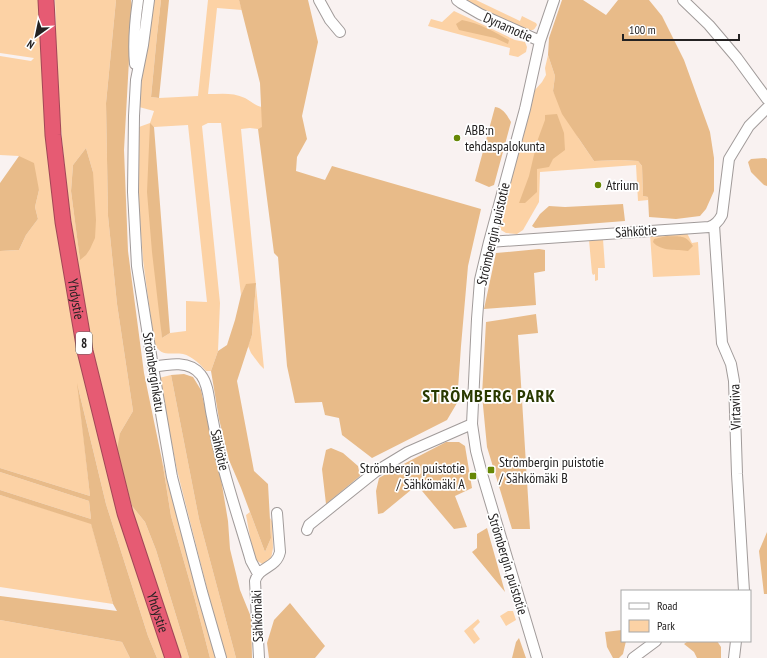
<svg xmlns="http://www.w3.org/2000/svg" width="767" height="658" font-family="'PT Sans Narrow',sans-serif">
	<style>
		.green { fill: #fcd2a5; fill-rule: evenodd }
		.forest { fill: #e8bb89 }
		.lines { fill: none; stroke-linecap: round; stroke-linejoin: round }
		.minor-casing { stroke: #a19b9a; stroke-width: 12 }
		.highway-casing { stroke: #a24757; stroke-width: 17 }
		.minor { stroke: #fff; stroke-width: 10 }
		.highway { stroke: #e65b73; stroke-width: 15 }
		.poi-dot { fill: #678806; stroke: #fff; stroke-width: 1.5 }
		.labels { text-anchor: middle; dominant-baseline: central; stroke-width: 3.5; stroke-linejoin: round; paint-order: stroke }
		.shield { fill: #fff; stroke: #666464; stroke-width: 1 }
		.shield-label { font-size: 13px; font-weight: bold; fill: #242222 }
		.street-label { font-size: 14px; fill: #242222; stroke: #fff }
		.poi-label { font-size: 14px; fill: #242222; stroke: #fff; text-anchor: start }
		.district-label { font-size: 18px; font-weight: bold; letter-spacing: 1px; fill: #293900; stroke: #fff }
	</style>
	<rect width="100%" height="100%" fill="#f9f2f1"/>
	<path class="green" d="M0,0H40L73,323L90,403L103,457L168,658H157L148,636L106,504L78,387L90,496L0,468V251L19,250L26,235L38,219L35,207L39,190L19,156L0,155V56L31,61L34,58L0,53Z
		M55,0H116L106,103L108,216L117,304L133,411L120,433L132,506L145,522L156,550L189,658H181L160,600L134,517L132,506L113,445L93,359L79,278L67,190L56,77V25ZM86,148L93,172L80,259L71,191L73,165Z
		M151,0H161L157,35L151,97L159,98L198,96L208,0H239L242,10L217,8L208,94C220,94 233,92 245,98C251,101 255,106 262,107V128L258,129L250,128L241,129L264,369L260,365L251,353L248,346L252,335L256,284L246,285L241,295L221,123H208L202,126L220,303L218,351L211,371H206C201,365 192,356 183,354C170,352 160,358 154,342L143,260L139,208L138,134L139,127L150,123L154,111L139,107L143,68ZM150,124L154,127L188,125L207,302L186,301V331L170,333L162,338Z
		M466,0H476L520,21L522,16L536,23L537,25C534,30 533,31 527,30L473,6Z
		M454,11L515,40L525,42L527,47L526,52L518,57L509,55L510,48L428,26L431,19L442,22Z
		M548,55L555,76L553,91L579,139L594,161L621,160L638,161L642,166L643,196L648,197V200L638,201L636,165L540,172L539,202L523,230L517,234L506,233L501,230L499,224L534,91L542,82L546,75L545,68Z
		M687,233L692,243L698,242L700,275L653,277L650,234Z
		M603,239L605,268H598V280L595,281V274L593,275L592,273L589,240Z
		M171,375L199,519L236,658H225L219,636L177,470L159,378Z
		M162,460L216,658H210L195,600L171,516Z
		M0,472L89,501L91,519L0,490Z
		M0,495L91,523L113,604L0,587Z
		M250,512L265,552L271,538L270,518L272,521L273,548L271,559L264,565L254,559L246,515Z
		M508,611H513L516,620L506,626L500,616Z
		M478,619L480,622L473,629L480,639L474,644L464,631Z
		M0,620L122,642L130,658H0Z"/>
	<path class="forest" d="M116,0H131L132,6L124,150L128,251L144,373L162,460L171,516L195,600L210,658H189L156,550L145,522L132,506L117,450L120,433L133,411L117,304L108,216L106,103Z
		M161,0H169L159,98L151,97L157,35Z
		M239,0H308L318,42L302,116L307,139L297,157L296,171L325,180L332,166L481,209L468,266L461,346L457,403L447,420L372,458L342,435L339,418L325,415L322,402L295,403L287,366L278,257L274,253L258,129L262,127L260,83Z
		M562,0H583L606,15L618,0H649L662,16L684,60L710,132L714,158V191L706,209L700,216L676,219L649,217L648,197L643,196L642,166L638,161L621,160L594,161L562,114L553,91L555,76L548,55L549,38Z
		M462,20C479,23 495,32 509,40L508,44L495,38L459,30L456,24Z
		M495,107C503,108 507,115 511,122L494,185L489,187L475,181Z
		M557,114L564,133L565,150L553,159L549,167L537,169V192L525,203H519L529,176L533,159L538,139L545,120V115Z
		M150,123L154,127L170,333L162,338L152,252L147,192Z
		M86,148L93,172L96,220L95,238L90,249L86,255L80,260L71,191L73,165Z
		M19,156L34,163L39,190L35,207L38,219L26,235L19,250L0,251V183Z
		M765,158L767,159V186L764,185L751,172L748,162L751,159Z
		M623,204L625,221L535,228L532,226L540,214L549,206L565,207Z
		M667,236C680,237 685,234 693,246L688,251C677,249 661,252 653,242L654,239Z
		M539,249L545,250V271L534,273L536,305L484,309L496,253Z
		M256,283L252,335L237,381L254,471L268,484L271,538L265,552L241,488L229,460L219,419L211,371L218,351L227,345L235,320L241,295L246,284Z
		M536,314L538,333L518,335L530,529H512L487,447L482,395L486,322Z
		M184,374L193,377L201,390L221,479L228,521L230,549L240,590L251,617L252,658H236L199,519L171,375Z
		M77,383L106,504L148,636L157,658H130L122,642L0,620V596L117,611L113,604L91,524L0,495V490L91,519L89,501L0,472V468L90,496Z
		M446,442H459L465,446L472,488L455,496L467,527L454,529L417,485L383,513L378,514L376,491L379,478L396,468Z
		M331,448L343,453L358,466L360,476L326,504L322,469L326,450Z
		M487,528L505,592L472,552L477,548V534Z
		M767,532V594H764L759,551Z
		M290,603L325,646L315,658H269L267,643L274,620Z
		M622,630V641H626L623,654L619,658H613L607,647L605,632Z
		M519,638L526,658H512L516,642Z
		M688,641H717L721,647V658H697L694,652L684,644Z"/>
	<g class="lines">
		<g class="minor-casing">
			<path id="minor" d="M149,0L143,45L136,80L134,116L133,192L137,266L153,367L172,477L202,592L221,658
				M319,0L330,20L340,32
				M457,0L461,3L480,14L540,41
				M683,0L709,25L737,58L767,99
				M135,64C133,43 135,21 138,0
				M714,225L722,343L731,364L734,381L737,474L744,591
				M489,242L709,227C716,225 719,221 722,215L729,159L749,126L767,108
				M153,367C169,364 190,360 201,375C209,385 209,403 212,416C215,434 219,452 224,470C232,500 242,530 251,561L258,574
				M307,530L309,525L375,472L408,452L472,424
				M259,658L255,581C259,566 276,569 280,552L277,513
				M537,658L482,474L476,451L472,424L477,319L480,280L489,242L525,109L540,41L554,0
				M633,658L656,641
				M734,658L736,641"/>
		</g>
		<g class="highway-casing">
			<g id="highway">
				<path id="s1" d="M46,0L53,135L63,222L85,351L125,513L173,658"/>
			</g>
		</g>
		<use href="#minor" class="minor"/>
		<use href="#highway" class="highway"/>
	</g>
	<g class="poi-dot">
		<circle cx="457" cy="138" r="4"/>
		<circle cx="598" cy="185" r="4"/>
		<rect x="487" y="466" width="8" height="8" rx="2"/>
		<rect x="469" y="472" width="8" height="8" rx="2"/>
	</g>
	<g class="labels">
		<rect class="shield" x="76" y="332" width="16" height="22" rx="3"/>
		<g class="shield-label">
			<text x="84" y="343">8</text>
		</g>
		<g class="street-label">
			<text transform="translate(508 27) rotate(24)">Dynamotie</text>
			<text transform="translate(636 231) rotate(-4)">Sähkötie</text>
			<text transform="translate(493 234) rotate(-77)">Strömbergin puistotie</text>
			<text stroke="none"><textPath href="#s1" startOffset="301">Yhdystie</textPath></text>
			<text transform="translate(154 372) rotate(81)">Strömberginkatu</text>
			<text transform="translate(735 407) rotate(-92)">Virtaviiva</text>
			<text transform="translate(220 450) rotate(77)">Sähkötie</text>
			<text transform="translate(508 564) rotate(73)">Strömbergin puistotie</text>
			<text stroke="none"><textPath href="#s1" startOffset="625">Yhdystie</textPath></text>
			<text transform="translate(257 616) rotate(-92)">Sähkömäki</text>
		</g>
		<g class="poi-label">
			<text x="465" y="130">ABB:n<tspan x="465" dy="16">tehdaspalokunta</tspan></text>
			<text x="606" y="185">Atrium</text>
			<text x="499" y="462">Strömbergin puistotie<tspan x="499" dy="16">/ Sähkömäki B</tspan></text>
			<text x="465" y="468" text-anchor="end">Strömbergin puistotie<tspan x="465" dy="16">/ Sähkömäki A</tspan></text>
		</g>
		<g class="district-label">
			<text x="489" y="395">STRÖMBERG PARK</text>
		</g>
	</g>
	<rect x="621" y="590" width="130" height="52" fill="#ffffff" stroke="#a7a7a7"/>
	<rect x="629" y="603" width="20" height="6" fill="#ffffff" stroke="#a7a7a7"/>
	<text x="657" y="610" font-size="12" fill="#242222">Road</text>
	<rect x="629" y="620" width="20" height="12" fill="#fcd2a5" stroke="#a7a7a7"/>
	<text x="657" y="630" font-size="12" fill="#242222">Park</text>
	<g transform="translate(36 36) rotate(213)" stroke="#ffffff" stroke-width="3" paint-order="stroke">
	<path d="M0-3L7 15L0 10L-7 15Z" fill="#242222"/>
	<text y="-6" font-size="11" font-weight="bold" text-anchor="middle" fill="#242222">N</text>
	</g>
	<path d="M623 34v6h116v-6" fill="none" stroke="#242222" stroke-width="2"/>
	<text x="629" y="34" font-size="12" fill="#242222" stroke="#ffffff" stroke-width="3" paint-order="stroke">100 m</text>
</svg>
